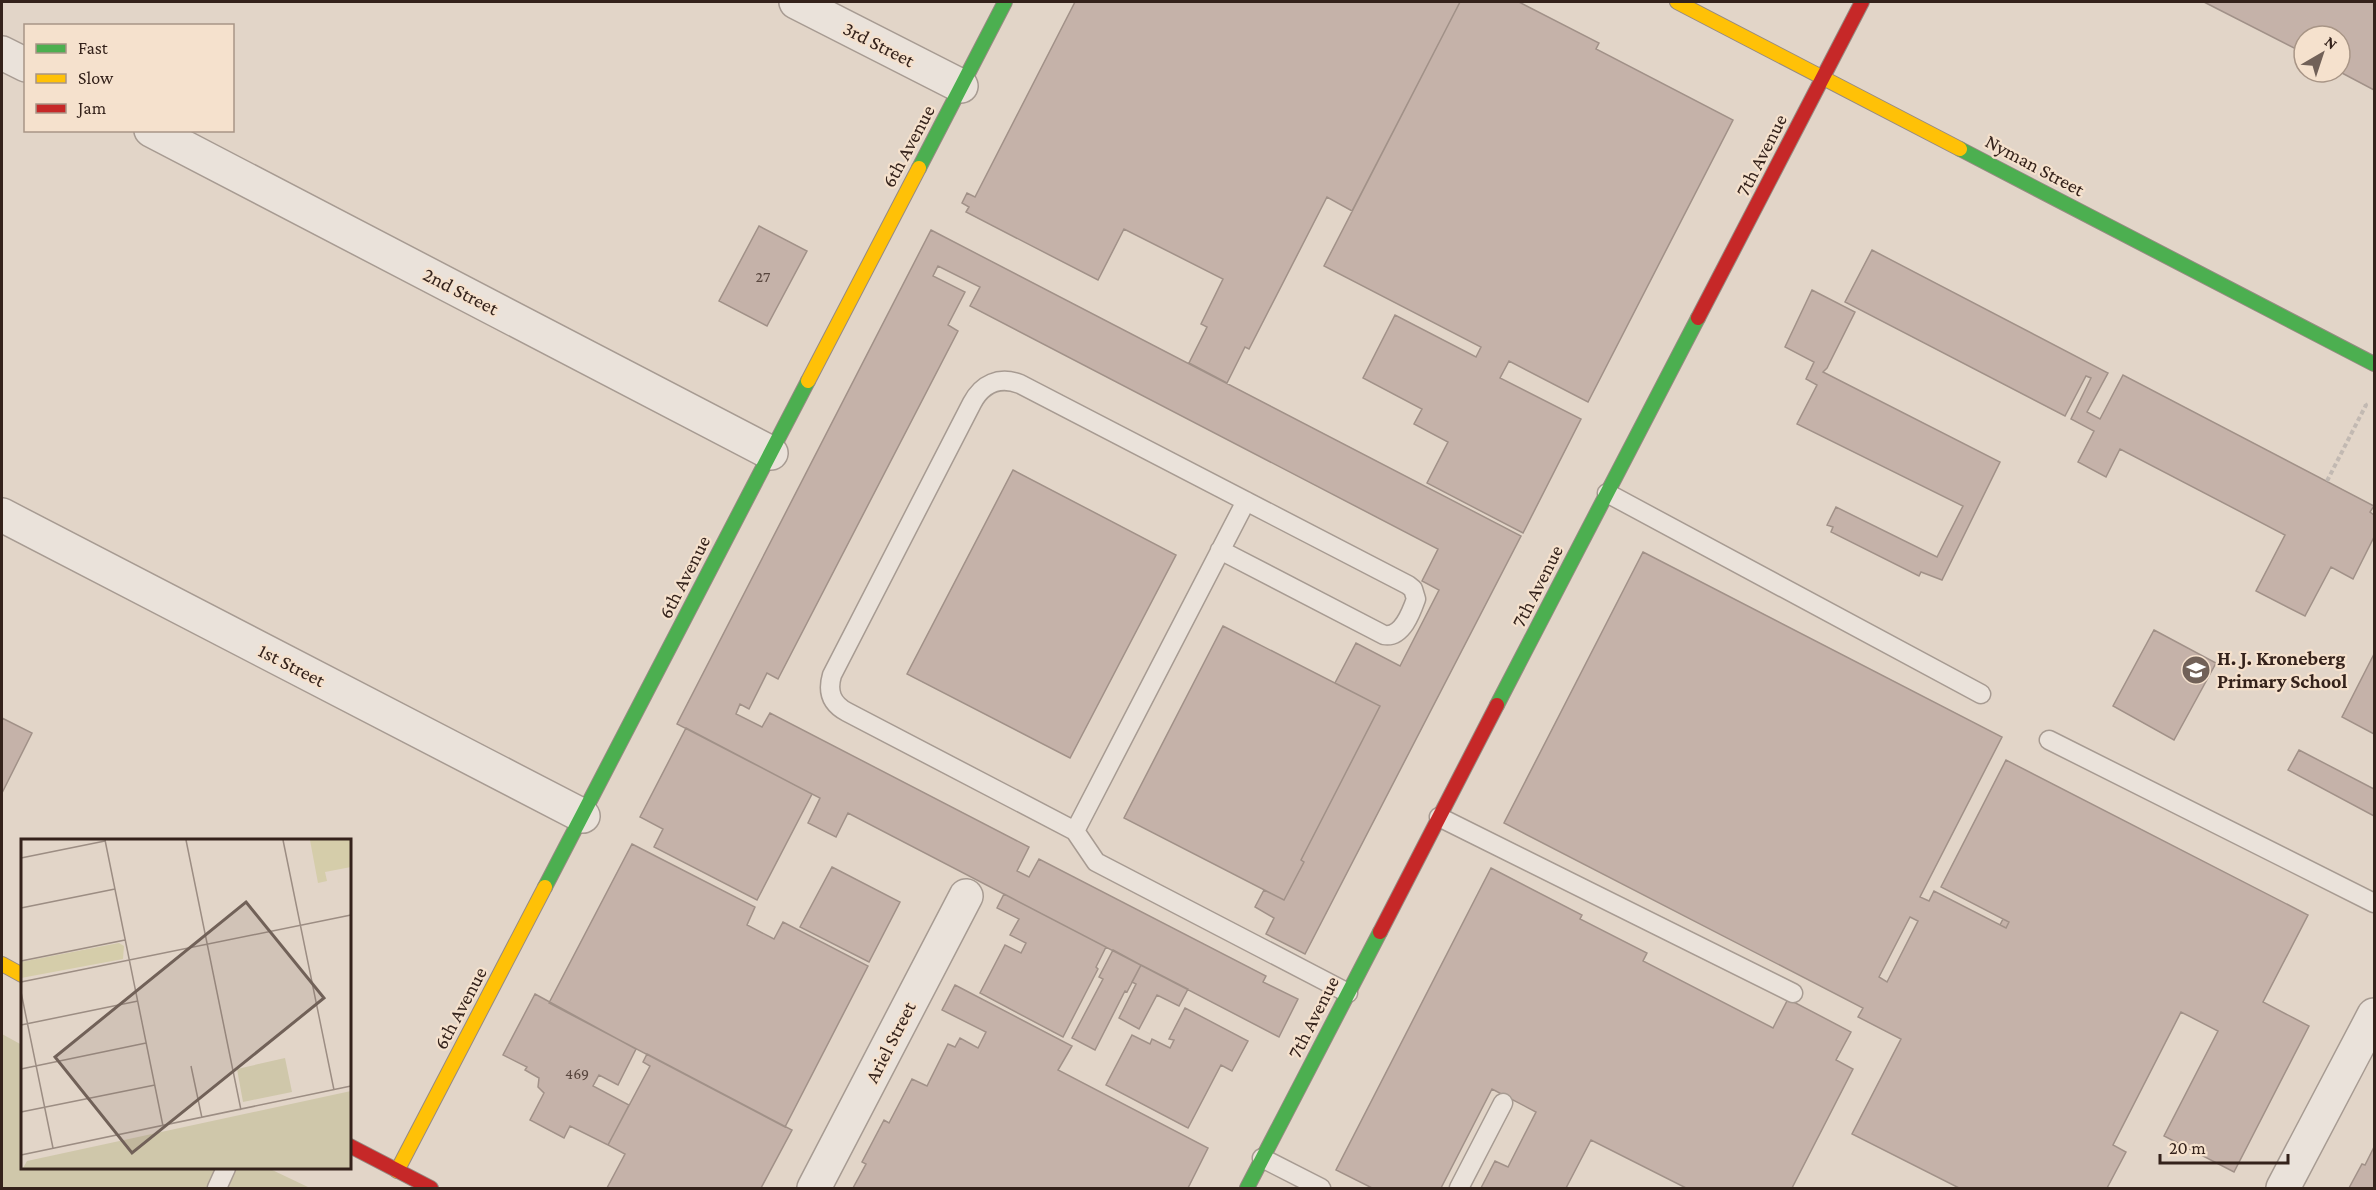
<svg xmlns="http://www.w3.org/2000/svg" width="2376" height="1190" font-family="'Crimson Pro',serif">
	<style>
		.cemetery { fill: #cfc7aa }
		.building { fill: #c5b2a9; stroke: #a19188; stroke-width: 1.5; fill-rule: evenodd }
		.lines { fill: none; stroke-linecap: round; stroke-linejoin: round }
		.lane-casing { stroke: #a79b92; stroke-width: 21 }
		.street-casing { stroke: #a79b92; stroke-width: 36 }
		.fast-casing { stroke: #968a82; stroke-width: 16 }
		.slow-casing { stroke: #968a82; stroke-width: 16 }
		.jam-casing { stroke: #968a82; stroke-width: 16 }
		.path { stroke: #c2b9b2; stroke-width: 4; stroke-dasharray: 4.5 3; stroke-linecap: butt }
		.lane { stroke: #eae2da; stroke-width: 18 }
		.street { stroke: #eae2da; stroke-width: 33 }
		.fast { stroke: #4caf50; stroke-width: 14 }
		.slow { stroke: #ffc107; stroke-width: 14 }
		.jam { stroke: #c62828; stroke-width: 14 }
		.labels { text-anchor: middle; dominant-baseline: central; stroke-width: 4.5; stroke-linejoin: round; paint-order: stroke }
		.number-label { font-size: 16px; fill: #58463e }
		.street-label { font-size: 20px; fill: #34221b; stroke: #f5e1cd }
		.poi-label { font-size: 20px; font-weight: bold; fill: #34221b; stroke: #f5e1cd; text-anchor: start }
		.inset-road { fill: none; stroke: #9c8d83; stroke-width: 1.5 }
		.view { fill: #716158; fill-opacity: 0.15; stroke: #716158; stroke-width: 3 }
		.inset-edge { fill: none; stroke: #34221b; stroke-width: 3 }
	</style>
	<rect width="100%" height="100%" fill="#e2d5c8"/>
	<path class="cemetery" d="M2,1034L22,1045V1168H268L310,1188H2Z"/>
	<path class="building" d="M1075,2H1460L1352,211L1327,197L1249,349L1245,347L1227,383L1189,363L1207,327L1201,324L1223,279L1124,229L1098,280L966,212L969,207L962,203L967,193L975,197Z
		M1460,2H1519L1599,43L1596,49L1733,120L1588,402L1509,361L1500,378L1581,419L1523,533L1427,483L1448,442L1414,424L1422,409L1363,378L1395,315L1476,357L1481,347L1324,266Z
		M2204,2H2374V90L2340,72V36H2304V53Z
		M759,226L807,251L767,326L719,301Z
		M931,230L1521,536L1305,954L1266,934L1274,918L1255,907L1264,890L1284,900L1304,862L1301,860L1380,706L1335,683L1356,643L1400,666L1439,590L1422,581L1438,549L970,306L980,287L938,266L933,276L965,292L948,325L958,331L778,679L767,673L749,709L740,704L736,714L762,727L770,713L1029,847L1017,871L1029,877L1039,859L1266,976L1263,982L1298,999L1279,1037L848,813L836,837L808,823L820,798L677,724Z
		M1872,250L2108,373L2087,412L2100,419L2123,375L2374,506L2370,512L2374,515V537L2353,579L2331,567L2305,616L2256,591L2285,535L2120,449L2106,477L2078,462L2094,431L2071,419L2091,378L2086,376L2065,416L1845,302Z
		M1812,290L1855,312L1827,368L1823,372L2000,462L1942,580L1921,572L1919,576L1831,532L1833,527L1827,525L1836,507L1937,557L1963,506L1797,424L1817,385L1806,379L1814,362L1785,347Z
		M1013,470L1176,555L1070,758L907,674Z
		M1643,552L2002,737L1920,897L1929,901L1934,891L2006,928L2009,922L1941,887L2006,760L2308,915L2263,1002L2309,1026L2234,1172L2164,1136L2218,1031L2181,1012L2113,1145L2126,1152L2107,1188H1959L1852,1134L1901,1039L1858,1017L1863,1008L1504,823ZM1910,917L1918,921L1887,982L1879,977Z
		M1223,626L1380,706L1301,860L1304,862L1284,900L1124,818Z
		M2154,630L2216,663L2174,740L2113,706Z
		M2374,654V734L2342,717Z
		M2,718L32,733L2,793Z
		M686,728L812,794L757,900L654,847L663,829L640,817Z
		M2299,750L2374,789V816L2288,770Z
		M632,844L755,907L747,925L774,939L783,922L868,966L785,1127L549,1003Z
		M832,867L900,902L869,962L800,927Z
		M1491,868L1582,915L1580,919L1647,953L1643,961L1773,1028L1788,999L1851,1032L1836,1060L1853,1069L1792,1188H1686L1591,1140L1566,1188H1481L1495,1161L1508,1167L1536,1112L1492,1089L1441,1188H1372L1336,1170Z
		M1004,894L1106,947L1096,967L1098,969L1063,1037L980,993L1005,945L1021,953L1026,943L1010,935L1019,919L997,908Z
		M2003,919L2009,922L2006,928L2000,925Z
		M1113,950L1141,965L1127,992L1125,991L1095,1050L1072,1038L1103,979L1099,977Z
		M1141,965L1188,989L1179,1006L1157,995L1139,1029L1119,1018L1136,984L1132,982Z
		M955,985L1072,1046L1058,1070L1208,1148L1188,1188H853L866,1164L862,1162L884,1120L889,1123L912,1079L927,1086L948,1044L955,1047L960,1038L978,1048L986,1032L942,1010Z
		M535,994L636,1049L618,1085L599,1075L593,1086L629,1105L608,1145L570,1126L564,1138L530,1120L544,1093L538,1087L539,1078L525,1070L527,1067L503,1055Z
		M1185,1008L1248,1041L1232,1071L1221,1065L1188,1128L1106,1085L1132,1035L1150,1044L1152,1039L1170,1048L1174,1040L1169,1039Z
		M647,1054L792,1130L761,1188H607L625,1154L608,1145L650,1066L643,1062Z
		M2374,1147V1188H2349L2362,1164L2365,1165Z"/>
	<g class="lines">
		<g class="lane-casing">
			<path id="lane" d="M1607,493L1981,694
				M1220,550L1384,635C1402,638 1411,613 1416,599L1413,589L1408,585L1020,384C999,376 982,384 972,403L832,675C827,692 832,704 847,712L1075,831L1096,862L1348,993
				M2049,740L2374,903
				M1439,817L1793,993
				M1075,831L1246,501
				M1262,1158L1321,1188
				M217,1188L226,1168
				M1459,1188L1503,1103"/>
		</g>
		<g class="street-casing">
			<path id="street" d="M796,2L961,86
				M2,53L26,65
				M151,130L771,453
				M2,515L583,816
				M814,1188L966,896
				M2283,1188L2374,1015"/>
		</g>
		<g class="fast-casing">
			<path id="fast" d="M1960,149L2374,364
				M919,168L1005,2
				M1497,705L1698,318
				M545,887L808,381
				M1247,1188L1380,932"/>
		</g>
		<g class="slow-casing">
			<path id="slow" d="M1677,2L1960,149
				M808,381L919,168
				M2,964L22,975
				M397,1171L545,887"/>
		</g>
		<g class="jam-casing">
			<path id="jam" d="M1698,318L1862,2
				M1380,932L1497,705
				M350,1146L431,1188"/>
		</g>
		<path class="path" d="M2327,481L2366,405L2364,402"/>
		<use href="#lane" class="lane"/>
		<use href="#street" class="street"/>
		<use href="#fast" class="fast"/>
		<use href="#slow" class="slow"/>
		<use href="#jam" class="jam"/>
	</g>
	<defs>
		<g id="school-disc" transform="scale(1.5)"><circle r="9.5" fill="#716158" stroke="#f5e1cd"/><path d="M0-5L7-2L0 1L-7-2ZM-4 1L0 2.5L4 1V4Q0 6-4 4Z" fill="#fff"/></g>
	</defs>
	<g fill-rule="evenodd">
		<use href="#school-disc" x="2196" y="670"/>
	</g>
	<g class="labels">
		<g class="number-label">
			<text x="763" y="276">27</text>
			<text x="577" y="1073">469</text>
		</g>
		<g class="street-label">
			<text transform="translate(879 44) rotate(27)">3rd Street</text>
			<text transform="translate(908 146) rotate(-62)">6th Avenue</text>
			<text transform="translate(1761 155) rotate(-63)">7th Avenue</text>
			<text transform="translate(2035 165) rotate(28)">Nyman Street</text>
			<text transform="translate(461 291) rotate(27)">2nd Street</text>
			<text transform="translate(684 577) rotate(-63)">6th Avenue</text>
			<text transform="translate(1537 586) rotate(-63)">7th Avenue</text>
			<text transform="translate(292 665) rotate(27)">1st Street</text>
			<text transform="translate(460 1008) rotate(-62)">6th Avenue</text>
			<text transform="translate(1313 1017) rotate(-63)">7th Avenue</text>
			<text transform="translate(890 1042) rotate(-63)">Ariel Street</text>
		</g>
		<g class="poi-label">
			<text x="2217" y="658">H. J. Kroneberg<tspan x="2217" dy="23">Primary School</tspan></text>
		</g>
	</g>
	<g transform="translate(21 839)">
		<rect width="330" height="330" fill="#e2d5c8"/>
		<path d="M289,1H330V28L304,33L306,42L297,44ZM98,104L103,107L102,120L0,139V123Z" fill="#d5cdaa"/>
		<path d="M264,219L271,253L222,263L216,230ZM330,252V329H2L6,322Z" fill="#cfc7aa"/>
		<path class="inset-road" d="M84,1L142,287M165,1L220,271M262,1L313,251M0,19L84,2M0,69L94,50M0,122L104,101M0,143L330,76M0,153L32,309M0,186L117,162M170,227L181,279M0,230L125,204M0,273L134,246M0,316L330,247"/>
		<path class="view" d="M225,63L303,159L111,314L34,218Z"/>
		<rect width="330" height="330" class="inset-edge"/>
	</g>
	<rect width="2376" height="1190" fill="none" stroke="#34221b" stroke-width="6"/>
	<rect x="24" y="24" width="210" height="108" fill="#f5e1cd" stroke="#a89586" stroke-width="1.5"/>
	<rect x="36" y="44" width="30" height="9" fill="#4caf50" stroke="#a89586" stroke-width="1.5"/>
	<text x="78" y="54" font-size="18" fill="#34221b">Fast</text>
	<rect x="36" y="74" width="30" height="9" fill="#ffc107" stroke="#a89586" stroke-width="1.5"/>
	<text x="78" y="84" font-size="18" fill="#34221b">Slow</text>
	<rect x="36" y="104" width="30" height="9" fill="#c62828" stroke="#a89586" stroke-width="1.5"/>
	<text x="78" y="114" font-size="18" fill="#34221b">Jam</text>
	<g transform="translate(2322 54) rotate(39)"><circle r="28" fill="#f5e1cd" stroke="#a89586" stroke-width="1.5"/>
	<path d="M0-4.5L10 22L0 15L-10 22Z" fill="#716158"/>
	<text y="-9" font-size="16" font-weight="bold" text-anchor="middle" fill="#34221b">N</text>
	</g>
	<path d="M2160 1154v9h128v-9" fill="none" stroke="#34221b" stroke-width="3"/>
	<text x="2169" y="1154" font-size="18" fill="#34221b" stroke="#f5e1cd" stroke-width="4.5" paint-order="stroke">20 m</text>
</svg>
